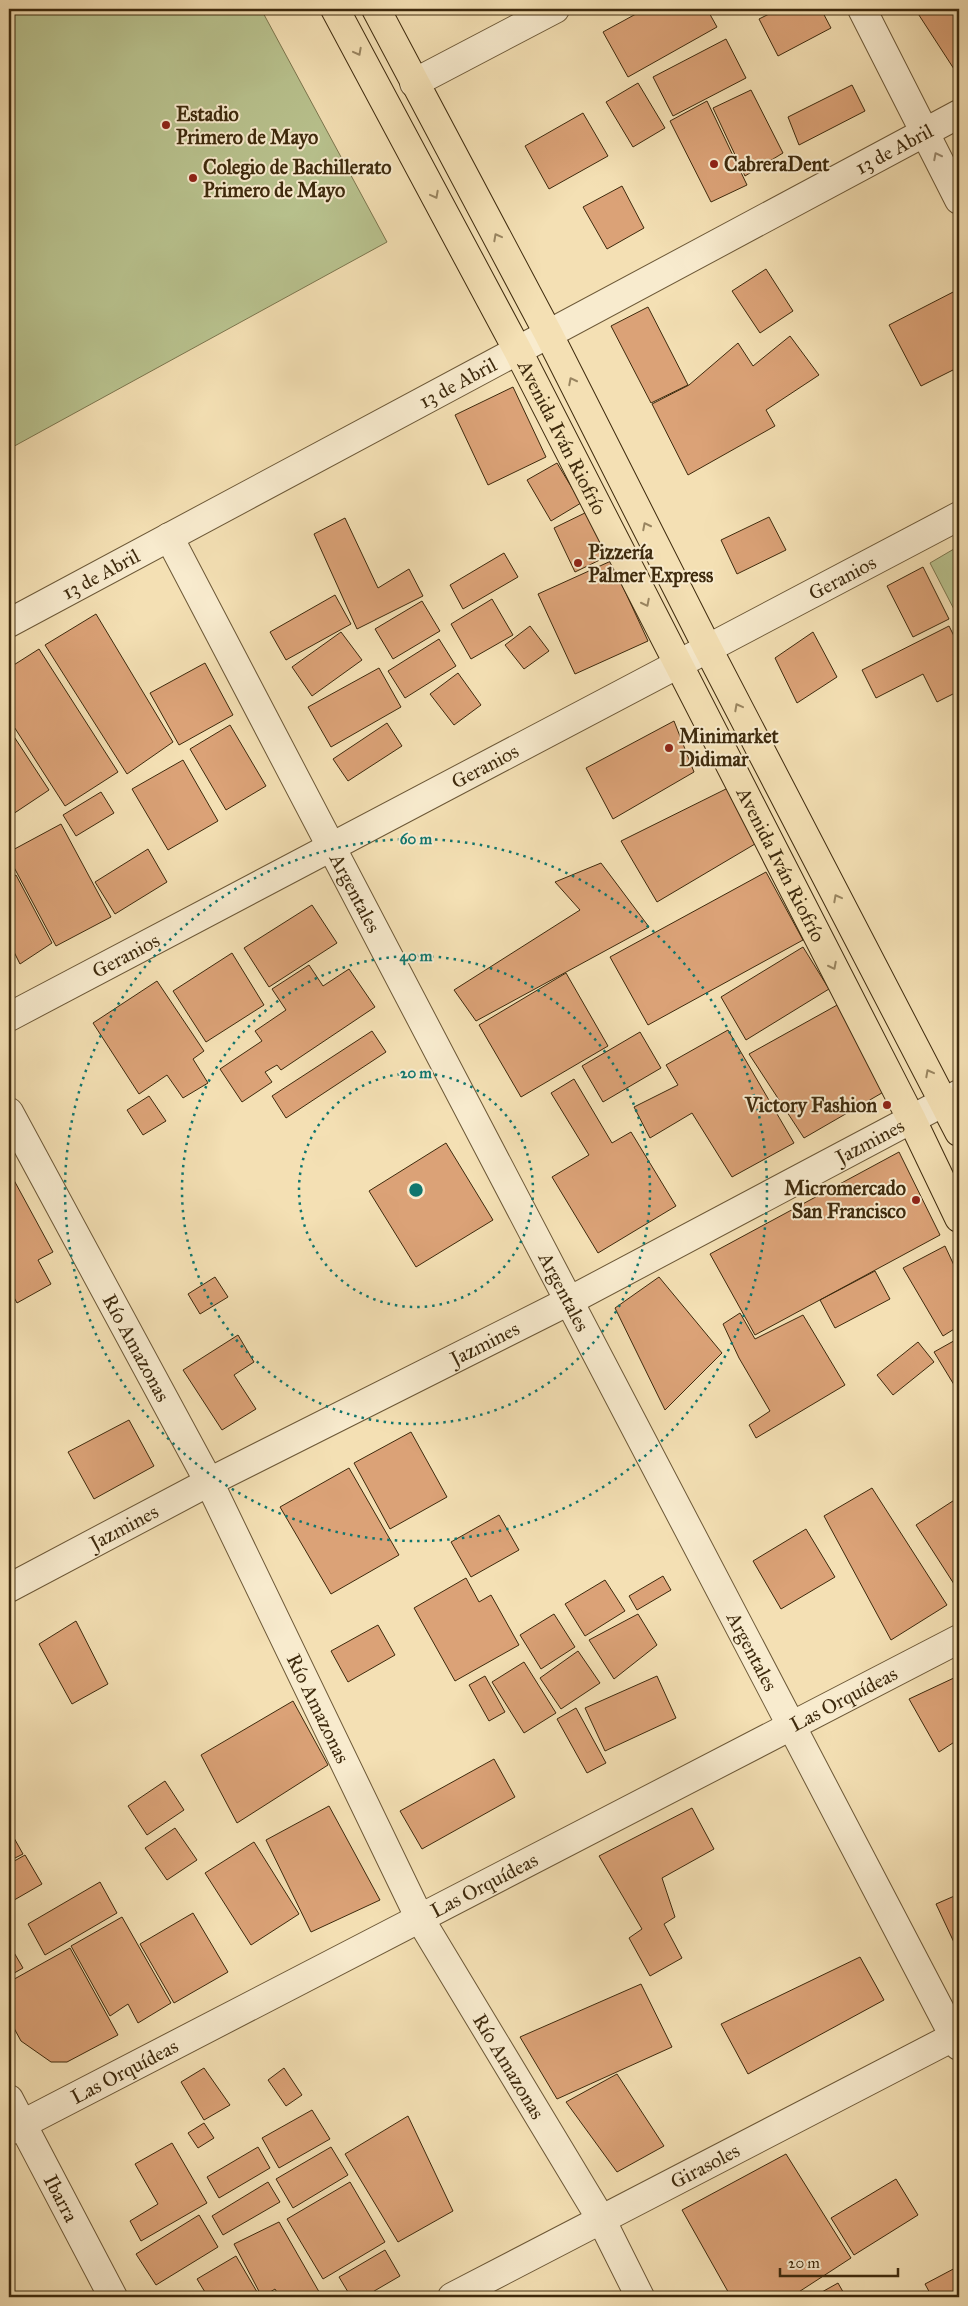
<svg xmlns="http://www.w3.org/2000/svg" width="968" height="2306" font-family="'IM FELL Great Primer',serif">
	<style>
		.green { fill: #b9c38f; stroke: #7c764e }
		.building { fill: #dba277; stroke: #3e2a0d }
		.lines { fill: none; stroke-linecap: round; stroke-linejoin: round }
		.minor-casing { stroke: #6c5837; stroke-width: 30 }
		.major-casing { stroke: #3e2a0d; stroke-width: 30 }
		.minor { stroke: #f8ebce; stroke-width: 28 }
		.major { stroke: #f4e0b4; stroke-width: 28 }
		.oneway { stroke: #998560 }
		.oneway2 { stroke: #9b8a6e }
		.ring { fill: none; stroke: #0f766e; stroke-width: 2.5; stroke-dasharray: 2.5 5 }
		.poi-dot { fill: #8f2418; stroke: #f8ebce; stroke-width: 2 }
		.labels { text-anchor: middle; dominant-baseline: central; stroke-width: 4; stroke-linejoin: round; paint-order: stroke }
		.poi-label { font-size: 20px; font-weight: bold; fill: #3e2a0d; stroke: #f8ebce; text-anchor: start }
		.street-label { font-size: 20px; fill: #3e2a0d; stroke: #f8ebce }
		.centre { fill: #0f766e; stroke: #f8ebce; stroke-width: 2.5 }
		.ring-label { font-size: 15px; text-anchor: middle; font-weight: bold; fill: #0f766e; stroke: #f8ebce; stroke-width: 4; stroke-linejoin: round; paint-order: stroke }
	</style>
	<rect width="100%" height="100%" fill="#f4e0b4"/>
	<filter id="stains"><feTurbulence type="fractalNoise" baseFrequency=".004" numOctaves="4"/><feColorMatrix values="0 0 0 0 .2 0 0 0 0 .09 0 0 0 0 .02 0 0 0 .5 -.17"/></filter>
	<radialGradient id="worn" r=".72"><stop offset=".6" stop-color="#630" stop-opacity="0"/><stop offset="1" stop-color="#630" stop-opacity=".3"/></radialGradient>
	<path class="green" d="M9,9H261L387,242L9,449Z
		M959,546V619L930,563Z"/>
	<path class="building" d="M645,9H707L717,27L628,77L603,32Z
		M779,9H821L831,28L778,56L759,19Z
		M915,9H959V66L954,69Z
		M726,39L746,78L673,116L653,77Z
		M638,83L665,128L633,147L606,102Z
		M852,85L865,111L799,145L788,117Z
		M751,90L783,153L745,176L713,108Z
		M707,101L747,185L711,202L670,121Z
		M583,113L608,156L549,189L525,146Z
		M622,186L644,228L607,249L583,207Z
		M766,269L793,311L760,333L732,291Z
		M959,289V367L921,386L889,325Z
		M648,307L688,385L651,403L611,326Z
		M790,336L819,375L766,410L775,426L688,475L652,404L689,385L738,343L753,366Z
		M513,387L546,457L488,485L455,415Z
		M557,463L581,503L551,521L527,480Z
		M589,511L610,555L575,572L554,528Z
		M769,517L786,550L737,574L721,540Z
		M345,518L378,588L409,569L423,596L357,629L314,534Z
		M504,553L518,577L463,609L450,585Z
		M611,561L648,641L575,674L538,594Z
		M923,567L949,619L913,637L887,586Z
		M335,595L351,624L286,660L270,632Z
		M492,599L513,635L471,659L451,624Z
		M422,601L440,631L393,659L375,629Z
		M96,614L173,742L127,774L45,645Z
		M530,626L549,651L524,669L505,645Z
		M949,626L959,646V691L937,702L923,674L876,698L862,670Z
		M341,632L362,660L312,696L292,667Z
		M813,632L837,677L797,703L775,658Z
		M439,639L456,666L405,698L388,671Z
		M39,649L118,772L65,806L9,719V668Z
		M205,663L233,715L179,745L150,693Z
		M379,668L401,707L331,747L308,707Z
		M458,673L481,705L454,725L430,694Z
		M674,721L694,772L613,819L586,768Z
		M387,723L402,746L348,781L333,759Z
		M230,725L266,786L226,810L190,749Z
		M9,729L49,790L10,816L9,814Z
		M183,760L218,821L168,850L132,789Z
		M732,786L760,841L657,902L621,841Z
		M101,792L114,813L76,836L63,815Z
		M61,824L111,917L56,946L9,858V852Z
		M148,849L167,882L115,914L95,882Z
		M601,863L649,927L476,1021L454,990L580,910L555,882Z
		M766,872L803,940L648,1025L610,957Z
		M16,875L52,943L20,964L9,942V879Z
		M312,905L337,943L269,987L244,948Z
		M803,947L829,989L746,1040L721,997Z
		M232,953L264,1005L206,1042L173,991Z
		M309,965L323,986L349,969L375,1007L281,1070L277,1065L265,1072L272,1082L242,1102L220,1069L262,1041L255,1031L286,1010L272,989Z
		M566,973L608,1046L521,1097L479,1025Z
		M157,981L204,1051L193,1059L208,1083L183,1098L167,1075L139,1094L93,1023Z
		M839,1004L887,1090L804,1138L749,1054Z
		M728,1030L794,1143L732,1177L692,1113L650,1138L634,1107L678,1085L666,1065Z
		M372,1031L386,1052L286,1118L272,1096Z
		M640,1032L661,1068L603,1102L582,1066Z
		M574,1079L612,1143L631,1132L676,1206L598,1253L552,1177L589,1155L551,1093Z
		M149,1096L166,1121L143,1135L127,1110Z
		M446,1143L493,1220L416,1267L369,1191Z
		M899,1152L940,1235L755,1335L710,1254Z
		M9,1171L53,1252L38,1260L51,1284L17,1303L9,1288Z
		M945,1246L959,1276V1326L943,1336L903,1268Z
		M875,1271L890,1299L835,1328L820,1300Z
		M215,1277L228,1297L200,1314L188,1294Z
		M659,1277L722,1353L665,1410L615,1308Z
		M740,1313L755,1339L803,1315L845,1385L756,1438L749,1425L770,1411L739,1358L723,1324Z
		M238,1335L254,1362L234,1375L256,1409L222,1430L183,1370Z
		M959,1338V1393L934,1352Z
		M918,1342L934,1362L893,1395L877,1375Z
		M129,1420L154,1466L94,1499L68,1452Z
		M411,1432L447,1497L390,1529L354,1463Z
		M349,1468L399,1555L331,1594L280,1507Z
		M872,1488L947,1605L891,1640L824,1516Z
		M959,1497V1584L956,1587L916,1525Z
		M499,1515L519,1550L471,1577L451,1542Z
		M806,1529L835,1577L781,1609L753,1561Z
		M663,1576L671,1590L637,1610L629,1596Z
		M466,1578L479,1602L491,1595L519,1645L455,1681L414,1608Z
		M605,1580L625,1611L585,1636L565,1604Z
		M554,1614L575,1647L541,1669L520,1635Z
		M638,1614L657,1645L614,1679L589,1640Z
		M76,1621L108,1684L72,1704L39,1644Z
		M378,1625L395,1655L348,1682L331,1651Z
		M578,1651L600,1683L561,1709L540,1678Z
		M524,1662L556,1713L524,1733L492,1682Z
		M485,1676L505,1712L489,1721L469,1685Z
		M657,1676L676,1718L605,1751L585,1708Z
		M956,1677L959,1683V1739L939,1752L909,1699Z
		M293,1701L328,1765L237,1823L201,1755Z
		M576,1708L606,1763L587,1773L557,1719Z
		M494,1759L515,1797L422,1849L400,1811Z
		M165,1781L184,1810L147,1835L128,1806Z
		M329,1806L380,1900L311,1932L266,1840Z
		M692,1808L714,1849L662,1878L675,1917L664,1924L682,1958L650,1976L629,1938L642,1929L599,1856Z
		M175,1828L197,1860L167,1880L145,1848Z
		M9,1829L23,1854L9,1861Z
		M254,1842L299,1914L251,1945L205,1873Z
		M25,1855L42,1884L9,1903V1864Z
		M100,1882L117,1913L45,1955L28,1924Z
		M959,1894V1953L936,1904Z
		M193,1913L228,1972L174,2003L140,1944Z
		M122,1917L171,2003L138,2023L128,2004L110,2016L71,1946Z
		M9,1944L23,1968L9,1976Z
		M70,1948L118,2035L67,2062H51L21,2041L9,2019V1982Z
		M860,1957L884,2000L748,2074L721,2024Z
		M641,1984L672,2047L557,2099L520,2037Z
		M204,2068L230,2105L204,2120L181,2082Z
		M284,2068L302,2095L286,2106L268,2080Z
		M617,2074L664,2146L617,2172L566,2102Z
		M312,2110L330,2139L279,2168L262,2138Z
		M408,2116L453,2211L398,2242L345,2154Z
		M204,2123L214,2138L198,2148L188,2133Z
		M172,2143L207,2203L141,2241L130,2221L158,2204L135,2164Z
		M258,2147L270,2168L219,2198L207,2177Z
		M331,2147L348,2175L293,2208L276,2179Z
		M786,2154L851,2258L791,2297H731L682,2210Z
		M896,2179L918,2215L854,2255L831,2218Z
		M268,2182L280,2202L223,2235L212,2216Z
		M350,2182L385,2242L323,2279L287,2219Z
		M199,2215L218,2247L156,2285L136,2254Z
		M279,2222L322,2297H280L275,2289L262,2297L234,2244Z
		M385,2250L400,2276L364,2297H351L339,2277Z
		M236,2256L260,2297H208L197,2279Z
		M959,2266V2297H932L925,2284Z
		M9,2282L18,2297H9Z
		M838,2283L846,2297H813Z"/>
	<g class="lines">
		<g class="minor-casing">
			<g id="minor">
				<path d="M862,9L959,200"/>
				<path d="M414,83L555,9"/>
				<path id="s1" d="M169,537L959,2046"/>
				<path id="s2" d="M9,623L959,114"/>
				<path id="s3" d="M9,1017L959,516"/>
				<path id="s4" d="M9,1112L209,1482L420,1919L601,2219L640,2297"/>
				<path id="s5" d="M9,1588L209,1482L569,1301L959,1094"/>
				<path id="s6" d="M9,2099L113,2297"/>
				<path id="s7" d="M9,2131L959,1639"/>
				<path id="s8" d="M452,2297L959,2034"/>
			</g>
		</g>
		<g class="major-casing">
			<g id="major">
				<path id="s9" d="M335,9L518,351L912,1120L959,1218"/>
				<path d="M376,9L549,335L707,647L959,1132"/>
			</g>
		</g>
		<use href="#minor" class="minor"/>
		<use href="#major" class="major"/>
	</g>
	<defs><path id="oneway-chevron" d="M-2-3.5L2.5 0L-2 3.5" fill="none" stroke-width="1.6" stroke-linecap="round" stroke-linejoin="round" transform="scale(1.25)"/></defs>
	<g class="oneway">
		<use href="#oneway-chevron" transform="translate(358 52) rotate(62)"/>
		<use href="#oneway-chevron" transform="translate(435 195) rotate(62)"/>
		<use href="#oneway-chevron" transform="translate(497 237) rotate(-118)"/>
		<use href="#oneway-chevron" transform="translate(572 381) rotate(-117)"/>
		<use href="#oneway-chevron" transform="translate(646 526) rotate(-117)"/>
		<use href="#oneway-chevron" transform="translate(646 603) rotate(63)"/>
		<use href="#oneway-chevron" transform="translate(738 707) rotate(-118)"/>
		<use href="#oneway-chevron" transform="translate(837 898) rotate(-118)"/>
		<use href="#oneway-chevron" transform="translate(833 966) rotate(63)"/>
		<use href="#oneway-chevron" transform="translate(929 1073) rotate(-118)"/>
	</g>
	<use class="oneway2" href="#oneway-chevron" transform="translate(937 156) rotate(-117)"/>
	<g class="ring">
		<circle cx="416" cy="1190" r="117"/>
		<circle cx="416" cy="1190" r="234"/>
		<circle cx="416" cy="1190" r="351"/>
	</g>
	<g class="poi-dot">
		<circle cx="166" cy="125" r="5"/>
		<circle cx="714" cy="164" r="5"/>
		<circle cx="193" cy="178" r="5"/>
		<circle cx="578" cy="563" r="5"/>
		<circle cx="669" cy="748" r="5"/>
		<circle cx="887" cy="1105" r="5"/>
		<circle cx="916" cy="1200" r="5"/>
	</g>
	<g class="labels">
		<g class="poi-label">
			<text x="176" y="114">Estadio<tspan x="176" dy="23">Primero de Mayo</tspan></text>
			<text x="724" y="164">CabreraDent</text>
			<text x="203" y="167">Colegio de Bachillerato<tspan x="203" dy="23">Primero de Mayo</tspan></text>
			<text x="588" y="552">Pizzería<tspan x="588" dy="23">Palmer Express</tspan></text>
			<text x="679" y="736">Minimarket<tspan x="679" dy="23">Didimar</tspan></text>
			<text x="877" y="1105" text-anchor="end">Victory Fashion</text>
			<text x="906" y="1188" text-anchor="end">Micromercado<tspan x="906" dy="23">San Francisco</tspan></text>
		</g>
		<g class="street-label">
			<text stroke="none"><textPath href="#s2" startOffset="1004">13 de Abril</textPath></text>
			<text stroke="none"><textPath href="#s2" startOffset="509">13 de Abril</textPath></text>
			<text stroke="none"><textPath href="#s9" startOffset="485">Avenida Iván Riofrío</textPath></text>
			<text stroke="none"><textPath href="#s2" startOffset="104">13 de Abril</textPath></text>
			<text stroke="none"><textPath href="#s3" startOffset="942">Geranios</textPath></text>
			<text stroke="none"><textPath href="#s3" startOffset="538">Geranios</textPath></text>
			<text stroke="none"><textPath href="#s9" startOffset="965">Avenida Iván Riofrío</textPath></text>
			<text stroke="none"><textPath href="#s1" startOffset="402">Argentales</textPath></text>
			<text stroke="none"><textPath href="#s3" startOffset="132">Geranios</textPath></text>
			<text stroke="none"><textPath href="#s5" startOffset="970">Jazmines</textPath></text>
			<text stroke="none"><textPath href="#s1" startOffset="852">Argentales</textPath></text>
			<text stroke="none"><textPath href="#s5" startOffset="535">Jazmines</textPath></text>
			<text stroke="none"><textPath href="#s4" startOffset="268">Río Amazonas</textPath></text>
			<text stroke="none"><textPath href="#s5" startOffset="130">Jazmines</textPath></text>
			<text stroke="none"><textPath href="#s1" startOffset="1258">Argentales</textPath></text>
			<text stroke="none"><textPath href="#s7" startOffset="940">Las Orquídeas</textPath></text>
			<text stroke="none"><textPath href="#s4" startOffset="672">Río Amazonas</textPath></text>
			<text stroke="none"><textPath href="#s7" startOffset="535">Las Orquídeas</textPath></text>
			<text stroke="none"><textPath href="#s4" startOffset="1078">Río Amazonas</textPath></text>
			<text stroke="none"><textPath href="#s7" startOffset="130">Las Orquídeas</textPath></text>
			<text stroke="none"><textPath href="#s8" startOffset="285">Girasoles</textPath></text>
			<text stroke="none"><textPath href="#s6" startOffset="112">Ibarra</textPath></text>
		</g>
	</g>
	<circle cx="416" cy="1190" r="8" class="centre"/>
	<g class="ring-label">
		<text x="416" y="844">60 m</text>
		<text x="416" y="961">40 m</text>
		<text x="416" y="1078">20 m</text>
	</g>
	<rect width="968" height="2306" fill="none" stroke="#f4e0b4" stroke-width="30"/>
	<rect x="10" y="10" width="948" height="2286" fill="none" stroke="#3e2a0d" stroke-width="2.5"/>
	<rect x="15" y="15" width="938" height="2276" fill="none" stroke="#3e2a0d"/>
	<path d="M780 2268v8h118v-8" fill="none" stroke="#3e2a0d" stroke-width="2.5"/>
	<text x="788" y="2268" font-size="15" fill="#3e2a0d" stroke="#f8ebce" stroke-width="4" paint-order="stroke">20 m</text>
	<rect width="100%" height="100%" filter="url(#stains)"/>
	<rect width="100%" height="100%" fill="url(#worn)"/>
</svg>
